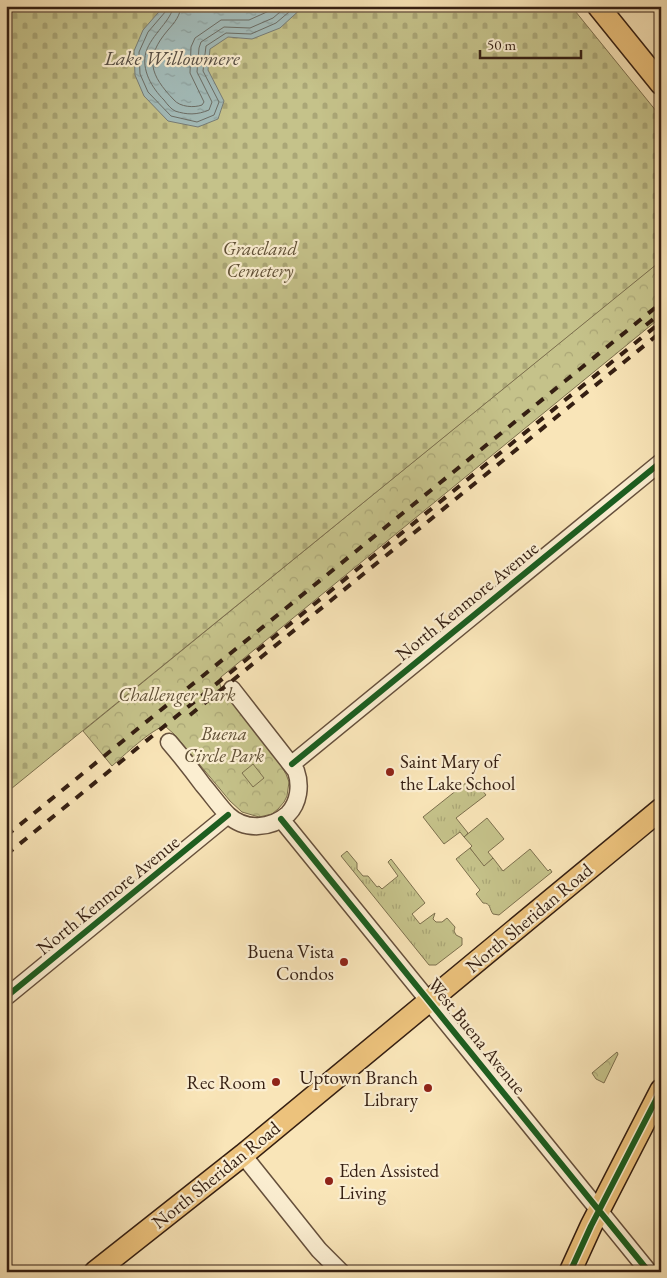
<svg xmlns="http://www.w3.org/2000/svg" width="667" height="1278" font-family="'EB Garamond',serif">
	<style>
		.grass { fill: url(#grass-tufts); stroke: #7d704e }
		.forest { fill: url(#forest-crowns); stroke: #7d704e }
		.cemetery { fill: url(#cemetery-stones); stroke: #7d704e }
		.garden { fill: #c5c28a; stroke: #7d704e }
		.water { fill: url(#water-ripples); stroke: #777d77 }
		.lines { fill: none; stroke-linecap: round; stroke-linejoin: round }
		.shore { stroke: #6c6e66; stroke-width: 1 }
		.minor-casing { stroke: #66503c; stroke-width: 19 }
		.major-casing { stroke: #351f12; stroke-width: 24 }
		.minor { stroke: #fbeed1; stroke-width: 16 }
		.major { stroke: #ecc27c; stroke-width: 21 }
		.rail { stroke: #351f12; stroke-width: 4; stroke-dasharray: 9 9; stroke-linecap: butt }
		.cycleway-casing { stroke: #fbeed1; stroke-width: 9 }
		.cycleway { stroke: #1b5e20; stroke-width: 6 }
		.poi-dot { fill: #8f2418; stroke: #fbeed1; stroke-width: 2 }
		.labels { text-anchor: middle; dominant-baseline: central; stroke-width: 4.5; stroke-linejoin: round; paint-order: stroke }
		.park-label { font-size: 19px; font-style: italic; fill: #605036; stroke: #fbeed1 }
		.street-label { font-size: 19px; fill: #351f12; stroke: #fbeed1 }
		.poi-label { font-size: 19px; fill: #351f12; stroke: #fbeed1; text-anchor: end }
		.water-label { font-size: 20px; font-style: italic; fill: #564e44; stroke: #fbeed1 }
	</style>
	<defs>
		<pattern id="grass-tufts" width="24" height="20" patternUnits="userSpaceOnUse" patternTransform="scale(1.25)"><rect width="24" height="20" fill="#c5c28a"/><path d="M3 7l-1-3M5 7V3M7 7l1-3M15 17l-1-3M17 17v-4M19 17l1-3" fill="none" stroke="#aaa676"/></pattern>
		<pattern id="forest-crowns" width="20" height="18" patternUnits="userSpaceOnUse" patternTransform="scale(1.25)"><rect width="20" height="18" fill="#c5c28a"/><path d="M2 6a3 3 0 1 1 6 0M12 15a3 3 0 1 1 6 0" fill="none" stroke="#aaa676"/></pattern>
		<pattern id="cemetery-stones" width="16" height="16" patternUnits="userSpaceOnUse" patternTransform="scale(1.25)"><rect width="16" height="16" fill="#c5c28a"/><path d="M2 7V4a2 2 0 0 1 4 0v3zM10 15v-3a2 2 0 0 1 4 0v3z" fill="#aaa676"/></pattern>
		<pattern id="water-ripples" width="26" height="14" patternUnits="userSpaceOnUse" patternTransform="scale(1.25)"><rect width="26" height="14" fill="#a3bcba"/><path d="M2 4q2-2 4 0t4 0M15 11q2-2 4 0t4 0" fill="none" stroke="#8da19f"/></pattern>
	</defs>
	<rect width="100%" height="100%" fill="#f9e5b8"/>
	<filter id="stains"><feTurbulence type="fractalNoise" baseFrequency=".004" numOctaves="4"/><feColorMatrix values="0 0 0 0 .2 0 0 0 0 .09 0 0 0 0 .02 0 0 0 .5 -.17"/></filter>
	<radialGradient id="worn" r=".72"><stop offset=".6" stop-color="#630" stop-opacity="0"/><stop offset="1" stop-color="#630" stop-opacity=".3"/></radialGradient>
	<path class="grass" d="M472,778L486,795L456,818L468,833L464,837L460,832L444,844L423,817Z
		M470,848L484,865L493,858L503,871L530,849L548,871L550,869L552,872L499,915L493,914C489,909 491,903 483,903L476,894L480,890L456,859Z
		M347,851L357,863V869L363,876H368L377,887L379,886L382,889L398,876L388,862L391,859L425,903L412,914L420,924L435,913L433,919L436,922H442L447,918L455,927L454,931L456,935L462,938V945L436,965H429L341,856Z"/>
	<path class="forest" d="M661,260V317L221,677L219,681L221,688L277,759L286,774L289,782L287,796L284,802L278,809L272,814L259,817L242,812L230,801L175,735L165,726C153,728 122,757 112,766L83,731Z
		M617,1052L618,1054L604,1083L596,1079L592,1073Z"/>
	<path class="cemetery" d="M6,6H571L661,117V260L657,264L6,793Z"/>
	<path class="garden" d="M253,764L264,778L253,787L242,773Z
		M487,818L504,839L488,852L493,858L484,866L470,848L472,846L464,837Z"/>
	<path class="water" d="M164,6H304L280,28L252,39L228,37L210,49L208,70L224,101L218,119L198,127L168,121L144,96L135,75L134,51L143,30Z"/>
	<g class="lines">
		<path class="shore" d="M167,6L166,11L148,32L139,52L140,74L148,92L171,116L197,122L214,115L219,102L203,71L206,46L226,33L251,34L276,23L296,6
			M173,6C173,19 151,35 146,52C141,70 152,88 164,100C167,104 171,109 175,111C187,115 197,115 209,110L212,102L197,72L199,48L201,42L224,27L250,28L273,18L287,6
			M181,6C180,16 175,22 168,30C144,58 150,75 174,100C180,107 194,108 202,105L204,102L190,73L191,47L195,38L221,20H249L269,11L275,6"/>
		<g class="minor-casing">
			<path id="minor" d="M169,742C181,756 192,770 203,785C211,794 219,806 228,815C245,831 271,829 288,814C299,803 301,785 296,771L232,689
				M292,764L661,462
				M281,819L649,1272
				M6,997L228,815
				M243,1155L319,1250L341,1272"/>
		</g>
		<g class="major-casing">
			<path id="major" d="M598,6L661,84
				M95,1272L243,1155L661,809
				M570,1272L591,1226L661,1090"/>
		</g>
		<use href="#minor" class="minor"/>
		<use href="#major" class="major"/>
		<path class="rail" d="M646,325L661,313
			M190,715L661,332
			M6,836L661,303
			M6,855L661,322"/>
		<g class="cycleway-casing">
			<path id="cycleway" d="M292,764L661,462
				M281,819L649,1272
				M6,997L228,815
				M570,1272L591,1226L661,1090"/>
		</g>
		<use href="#cycleway" class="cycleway"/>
	</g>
	<g class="poi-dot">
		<circle cx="390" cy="772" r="5"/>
		<circle cx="344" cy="962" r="5"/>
		<circle cx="276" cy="1082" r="5"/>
		<circle cx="428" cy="1088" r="5"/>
		<circle cx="329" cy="1181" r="5"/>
	</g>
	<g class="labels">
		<g class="park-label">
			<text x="260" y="248">Graceland<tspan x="260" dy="22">Cemetery</tspan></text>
			<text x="177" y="694">Challenger Park</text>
			<text x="224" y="733">Buena<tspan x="224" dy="22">Circle Park</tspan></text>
		</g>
		<g class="street-label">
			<text transform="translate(467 601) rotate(-39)">North Kenmore Avenue</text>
			<text transform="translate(108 895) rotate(-39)">North Kenmore Avenue</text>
			<text transform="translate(529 918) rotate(-40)">North Sheridan Road</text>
			<text transform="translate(477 1036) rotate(51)">West Buena Avenue</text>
			<text transform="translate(216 1175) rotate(-39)">North Sheridan Road</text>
		</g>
		<g class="poi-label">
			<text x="400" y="761" text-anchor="start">Saint Mary of<tspan x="400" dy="22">the Lake School</tspan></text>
			<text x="334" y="951">Buena Vista<tspan x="334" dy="22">Condos</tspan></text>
			<text x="418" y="1077">Uptown Branch<tspan x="418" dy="22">Library</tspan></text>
			<text x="266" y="1082">Rec Room</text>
			<text x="339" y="1170" text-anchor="start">Eden Assisted<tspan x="339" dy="22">Living</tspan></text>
		</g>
		<g class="water-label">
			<text x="172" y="58">Lake Willowmere</text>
		</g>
	</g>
	<rect width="667" height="1278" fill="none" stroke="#f9e5b8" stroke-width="25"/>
	<rect x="8" y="8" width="652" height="1263" fill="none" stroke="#351f12" stroke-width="2.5"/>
	<rect x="12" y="12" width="642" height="1253" fill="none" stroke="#351f12"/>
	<path d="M480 50v8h101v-8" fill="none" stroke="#351f12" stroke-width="2.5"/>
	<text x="487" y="50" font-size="15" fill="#351f12" stroke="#fbeed1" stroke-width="4" paint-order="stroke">50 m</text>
	<rect width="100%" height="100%" filter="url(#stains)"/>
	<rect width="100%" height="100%" fill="url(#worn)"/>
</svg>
